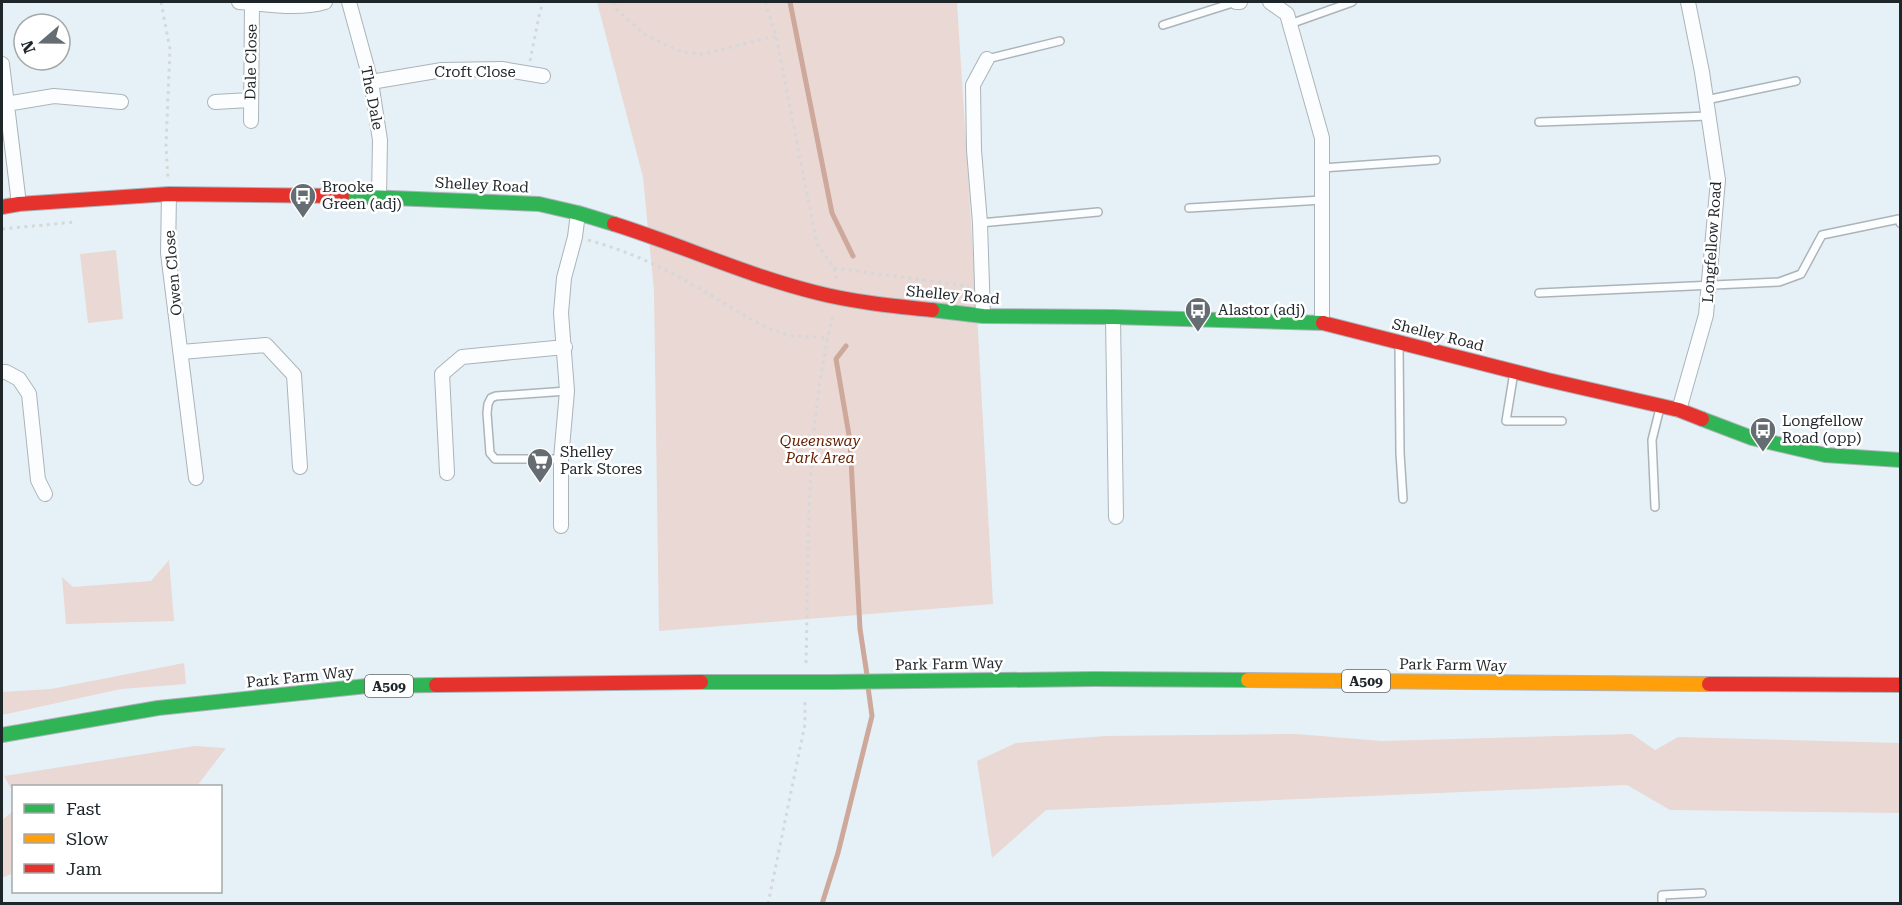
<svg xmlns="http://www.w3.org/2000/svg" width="1902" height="905" font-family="'Roboto Serif',serif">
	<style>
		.green { fill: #e9d8d3 }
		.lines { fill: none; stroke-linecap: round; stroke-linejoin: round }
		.stream { stroke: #cda89b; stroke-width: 5 }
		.lane-casing { stroke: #acb4b9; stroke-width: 10 }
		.street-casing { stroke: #acb4b9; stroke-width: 16 }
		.fast-casing { stroke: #acb4b9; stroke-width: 16 }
		.slow-casing { stroke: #acb4b9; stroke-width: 16 }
		.jam-casing { stroke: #acb4b9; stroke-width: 16 }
		.path { stroke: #d5d8d9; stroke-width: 3; stroke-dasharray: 3 4.5; stroke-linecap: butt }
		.lane { stroke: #fbfdfe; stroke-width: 7 }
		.street { stroke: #fbfdfe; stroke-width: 14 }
		.fast { stroke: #30b455; stroke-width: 14 }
		.slow { stroke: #ff9f0a; stroke-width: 14 }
		.jam { stroke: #e5322d; stroke-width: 14 }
		.fast-bridge-casing { stroke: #acb4b9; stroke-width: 16; stroke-linecap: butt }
		.fast-bridge { stroke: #30b455; stroke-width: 14 }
		.labels { text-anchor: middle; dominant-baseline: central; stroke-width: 5; stroke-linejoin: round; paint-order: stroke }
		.shield { fill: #fff; stroke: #62676a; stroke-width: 1.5 }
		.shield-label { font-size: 14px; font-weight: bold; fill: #1f262a }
		.street-label { font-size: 15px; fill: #1f262a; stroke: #fff }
		.poi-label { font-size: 15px; fill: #1f262a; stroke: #fff; text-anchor: start }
		.park-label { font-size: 15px; font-style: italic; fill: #631e00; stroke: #fff }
	</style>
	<rect width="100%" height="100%" fill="#e6f1f7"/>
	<path class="green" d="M597,2H957L978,331L993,604L659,631L654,291L643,177Z
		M116,250L123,319L88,323L80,254Z
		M169,560L174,621L66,624L62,577L73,587L151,581Z
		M184,663L186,684L121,689L2,715V692L51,689Z
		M1296,734L1382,741L1632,734L1655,750L1678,737L1900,743V813L1670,810L1627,785L1046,810L992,858L977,761L1016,743L1105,736Z
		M195,746L226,748L197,786H14L13,792L4,776Z
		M13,811V873L2,878V820Z"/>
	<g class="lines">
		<path class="stream" d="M790,2L832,213L853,256
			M846,346L836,359L850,441L860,629L867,675
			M822,904L838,853L872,716L868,687"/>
		<g class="lane-casing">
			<path id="lane" d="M1290,24L1352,2
				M1163,25L1236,2
				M987,59L1060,41
				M1706,100L1796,81
				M1539,122L1709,116
				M1322,168L1436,160
				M1189,208L1322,200
				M980,223L1098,212
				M1539,293L1779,282L1801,274L1822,235L1899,219L1900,223
				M1399,345L1400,453L1403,499
				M1514,372L1506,421H1562
				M561,459H495L490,453L487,413L488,404L491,398L496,396L567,391
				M1655,507L1652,440L1660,408
				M1662,904V895L1702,893"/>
		</g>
		<g class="street-casing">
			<path id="street" d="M239,2C268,4 297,10 325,2
				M349,2L371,82L380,140L379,197
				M1236,2H1240
				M1270,2L1287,14L1322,138V323
				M2,64L19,204
				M371,82L442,70L502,69L543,76
				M215,102L250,100
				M6,104L54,96L121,102
				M251,121L252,3
				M169,194L168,253L196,478
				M983,316L980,223L974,150L973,85L987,59
				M1113,317L1116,517
				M181,352L266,345L294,375L300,467
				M2,372H6L19,379L29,394L38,480L45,494
				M1679,410L1706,315L1718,180L1702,72L1688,2
				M447,473L442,374L462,357L565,347
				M561,526V459L567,391L561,313L564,278L575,237L578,213"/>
		</g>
		<g class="fast-casing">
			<path id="fast" d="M342,196L539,204L578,213L614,224
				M932,310L983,316L1113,317L1323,323
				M1702,419L1752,438L1825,455L1900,460
				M701,682H779
				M831,682L1094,679L1248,680
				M2,735L158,708L367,686L436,685"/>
		</g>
		<g class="slow-casing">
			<path id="slow" d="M1248,680L1709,684"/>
		</g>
		<g class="jam-casing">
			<path id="jam" d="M2,207L19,204L169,194L342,196
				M614,224C681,245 746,275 814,292C852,302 893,306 932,310
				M1323,323L1548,380L1679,410L1702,419
				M1709,684L1900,685
				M436,685L701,682"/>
		</g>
		<path class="path" d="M161,2L170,49L166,145L168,179
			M613,2L616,9L647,36L682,52L703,54L776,36
			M765,2L776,36L817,244L834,268L837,279
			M530,61L540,11L544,2
			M2,229L75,222
			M588,240C632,252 668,270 707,293C732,307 757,326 785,334C797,338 813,336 826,338
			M834,268L969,286
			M806,663C809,547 805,428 833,315
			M768,904L805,724V702"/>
		<use href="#lane" class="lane"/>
		<use href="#street" class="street"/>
		<use href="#fast" class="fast"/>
		<use href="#slow" class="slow"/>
		<use href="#jam" class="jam"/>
		<g class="fast-bridge-casing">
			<path id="fast-bridge" d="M779,682H831"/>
		</g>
		<use href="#fast-bridge" class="fast-bridge"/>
	</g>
	<defs>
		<g id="bus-pin" transform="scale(1.35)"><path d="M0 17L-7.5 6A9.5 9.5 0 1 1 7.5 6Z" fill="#656d72" stroke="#fff"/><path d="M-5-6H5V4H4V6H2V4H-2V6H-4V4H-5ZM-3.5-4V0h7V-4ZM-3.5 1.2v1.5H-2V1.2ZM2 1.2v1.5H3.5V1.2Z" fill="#fff"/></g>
		<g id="supermarket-pin" transform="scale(1.35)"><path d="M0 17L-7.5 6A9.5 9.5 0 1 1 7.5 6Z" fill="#656d72" stroke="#fff"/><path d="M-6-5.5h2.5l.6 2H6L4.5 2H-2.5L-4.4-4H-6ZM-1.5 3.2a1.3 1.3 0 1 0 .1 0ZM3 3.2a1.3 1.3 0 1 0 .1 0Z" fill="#fff"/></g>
	</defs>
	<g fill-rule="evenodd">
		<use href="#bus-pin" x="303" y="196"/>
		<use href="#bus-pin" x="1198" y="310"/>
		<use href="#bus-pin" x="1763" y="430"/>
		<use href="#supermarket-pin" x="540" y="461"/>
	</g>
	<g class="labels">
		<g class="shield">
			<rect x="1342" y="670" width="48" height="22" rx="4.5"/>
			<rect x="365" y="675" width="48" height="22" rx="4.5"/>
		</g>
		<g class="shield-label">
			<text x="1366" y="681">A509</text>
			<text x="389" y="686">A509</text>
		</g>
		<g class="street-label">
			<text transform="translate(251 62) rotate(-89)">Dale Close</text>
			<text x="475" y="72">Croft Close</text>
			<text transform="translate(372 98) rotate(79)">The Dale</text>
			<text transform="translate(482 185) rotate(3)">Shelley Road</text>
			<text transform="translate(1712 242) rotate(-86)">Longfellow Road</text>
			<text transform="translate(173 273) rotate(-95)">Owen Close</text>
			<text transform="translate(953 295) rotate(5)">Shelley Road</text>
			<text transform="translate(1438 335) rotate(14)">Shelley Road</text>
			<text transform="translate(949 664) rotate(-1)">Park Farm Way</text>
			<text transform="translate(1453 665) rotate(1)">Park Farm Way</text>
			<text transform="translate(300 677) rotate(-6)">Park Farm Way</text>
		</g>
		<g class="poi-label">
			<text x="322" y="187">Brooke<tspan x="322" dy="17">Green (adj)</tspan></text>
			<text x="1218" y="310">Alastor (adj)</text>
			<text x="1782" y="421">Longfellow<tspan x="1782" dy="17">Road (opp)</tspan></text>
			<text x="560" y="452">Shelley<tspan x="560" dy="17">Park Stores</tspan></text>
		</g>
		<g class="park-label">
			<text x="820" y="441">Queensway<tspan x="820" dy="17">Park Area</tspan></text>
		</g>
	</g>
	<rect width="1902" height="905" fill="none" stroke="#1f262a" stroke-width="6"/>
	<rect x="12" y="785" width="210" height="108" fill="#ffffff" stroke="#a5a8aa" stroke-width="1.5"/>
	<rect x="24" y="804" width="30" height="9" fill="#30b455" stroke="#a5a8aa" stroke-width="1.5"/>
	<text x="66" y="815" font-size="18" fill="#1f262a">Fast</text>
	<rect x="24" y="834" width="30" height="9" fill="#ff9f0a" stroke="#a5a8aa" stroke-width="1.5"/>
	<text x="66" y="845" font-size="18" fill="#1f262a">Slow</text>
	<rect x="24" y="864" width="30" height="9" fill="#e5322d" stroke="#a5a8aa" stroke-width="1.5"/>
	<text x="66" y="875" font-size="18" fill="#1f262a">Jam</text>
	<g transform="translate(42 42) rotate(250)"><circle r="28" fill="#ffffff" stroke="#a5a8aa" stroke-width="1.5"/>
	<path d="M0-4.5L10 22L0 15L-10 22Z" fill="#656d72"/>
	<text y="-9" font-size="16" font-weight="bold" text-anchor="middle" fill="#1f262a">N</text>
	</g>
</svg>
